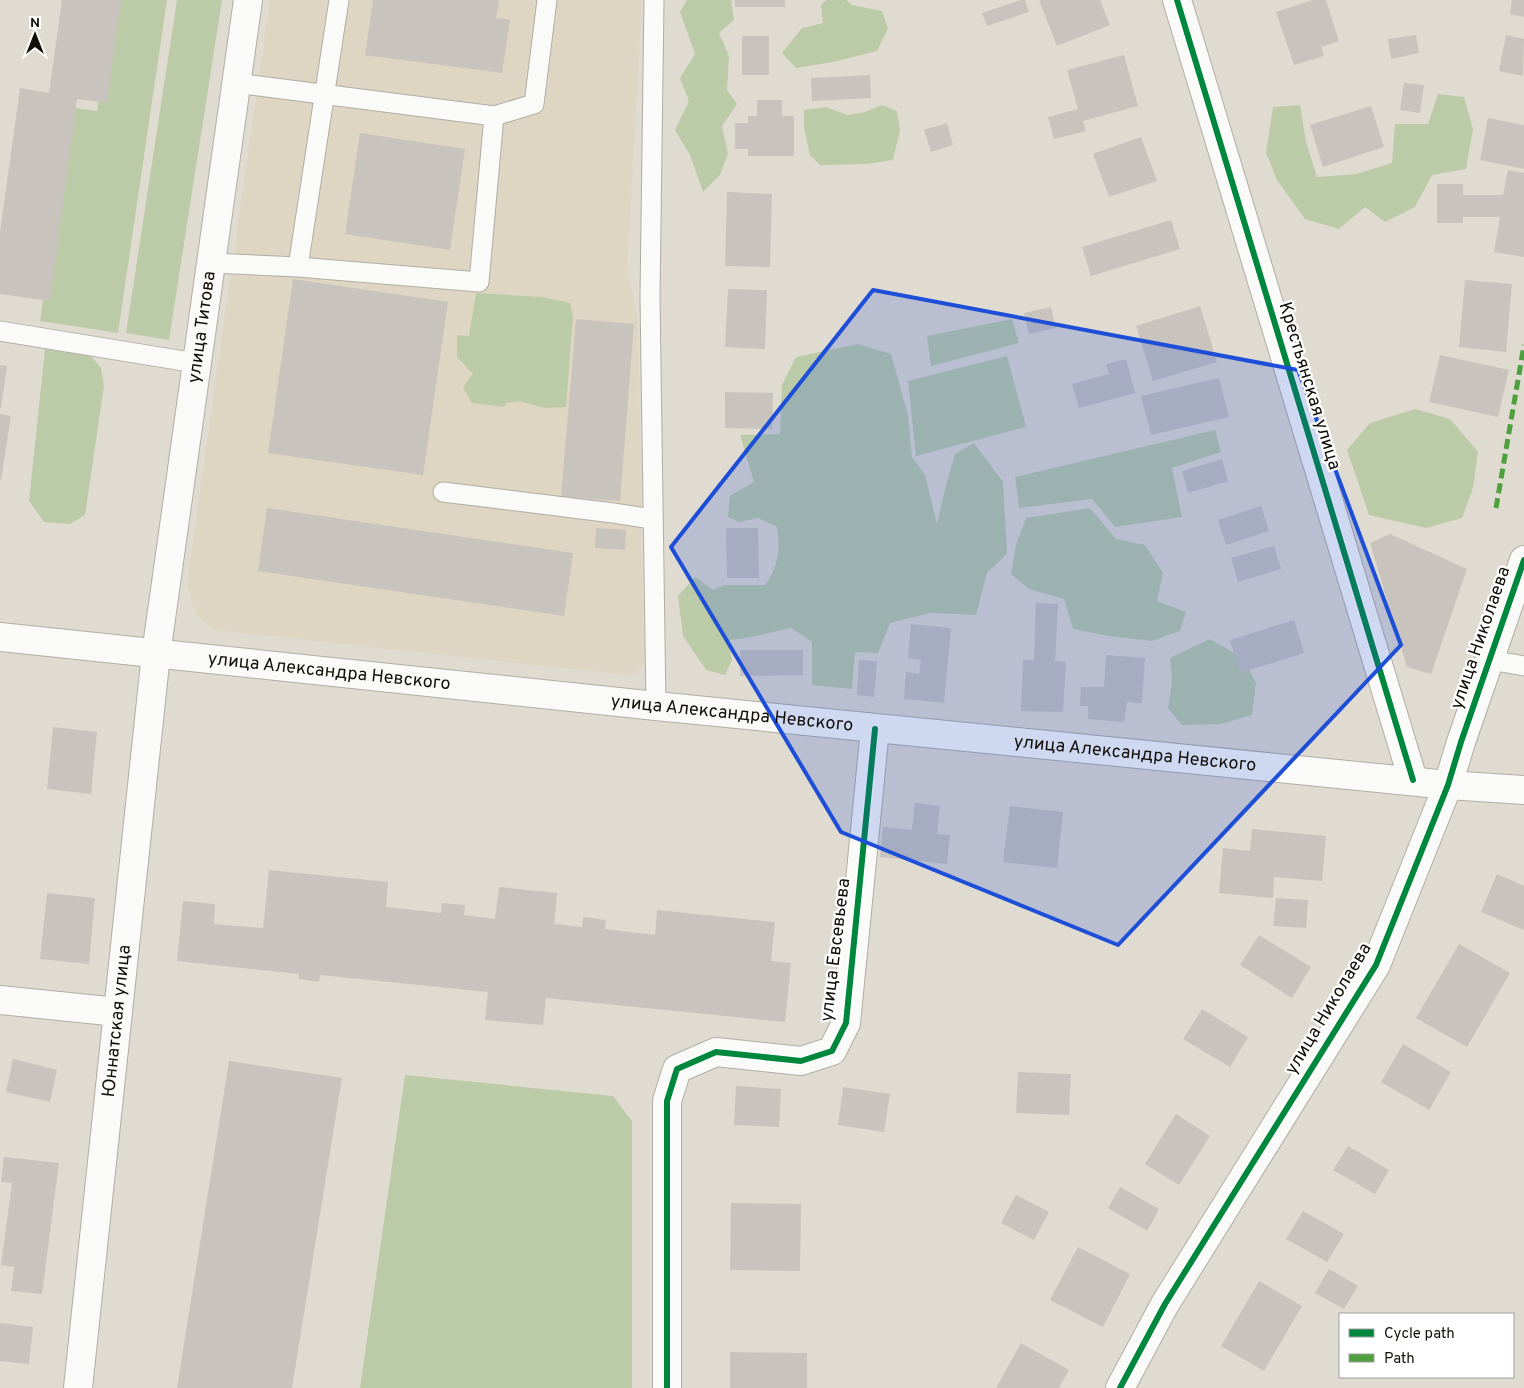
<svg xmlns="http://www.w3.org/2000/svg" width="1524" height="1388" font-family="Overpass,sans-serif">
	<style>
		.built { fill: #ded6c2 }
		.green { fill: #bccba7 }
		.building { fill: #c8c3bc }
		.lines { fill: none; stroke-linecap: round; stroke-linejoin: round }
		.service-casing { stroke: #b1ada4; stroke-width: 21 }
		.minor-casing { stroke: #b1ada4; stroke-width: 30 }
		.secondary-casing { stroke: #b1ada4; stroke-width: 30 }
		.service { stroke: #fafaf8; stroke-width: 19 }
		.minor { stroke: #fafaf8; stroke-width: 28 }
		.secondary { stroke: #fafaf8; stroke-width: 28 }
		.quiet { stroke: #4ea03e; stroke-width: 5; stroke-dasharray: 10 5; stroke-linecap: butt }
		.cycleway-casing { stroke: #fff; stroke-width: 9 }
		.cycleway { stroke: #00873e; stroke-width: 6 }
		.marked { fill: #1d4ed8; fill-opacity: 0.2; stroke: #1d4ed8; stroke-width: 4; stroke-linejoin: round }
		.labels { text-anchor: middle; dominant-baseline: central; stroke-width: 4.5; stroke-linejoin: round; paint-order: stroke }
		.street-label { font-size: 18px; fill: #120f08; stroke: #fff }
	</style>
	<rect width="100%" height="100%" fill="#e0dbd0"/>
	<path class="built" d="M270,0H642L627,270L638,318L644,643L646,660L640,670L629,675L214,630L195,613L187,582Z"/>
	<path class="green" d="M114,0H167L118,333L40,321L69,107L97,111Z
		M177,0H222L169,340L126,333Z
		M687,0H731L734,20L719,33L729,56L727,90L737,104L722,126L728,154L720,175L703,192L690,155L675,130L689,101L680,78L695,54L680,12Z
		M826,0H846L852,5L882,11L888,29L877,51L833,62L796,68L782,53L802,28L823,23L821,5Z
		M1438,94L1464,97L1473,129L1466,169L1432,175L1415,207L1385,222L1365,207L1339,229L1305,219L1277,180L1266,153L1273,107L1300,105L1306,142L1317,177L1356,174L1392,163L1395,124H1428Z
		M882,105L897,111L900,130L893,160L867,164L820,165L810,155L804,128V110L826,107L848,115L865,112Z
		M476,293L542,297L570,303L573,317L566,407L544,408L519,401L506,403L504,407L472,403L463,387L473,374L457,357V335L469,336Z
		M1012,319L1019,343L931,366L927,336Z
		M858,344L891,354L908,415L912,457L925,475L937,524L946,485L955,454L974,443L1003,482L1007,554L987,573L976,615L931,613L890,623L878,653L855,652L852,689L812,685V642L791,628L747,638L728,640L732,660L725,675L706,670L683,636L678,596L695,577L713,590L724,585H765C778,568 781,548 777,527L758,518L739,522L728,517L730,496L754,482L740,435L780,434L782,385L796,357Z
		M45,349L90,355L101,368L104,386L85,515L70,524L44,522L29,501Z
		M1007,356L1026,427L916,456L908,381Z
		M1415,409L1450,419L1478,452L1473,488L1462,518L1426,528L1369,515L1347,450L1370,423Z
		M1215,430L1221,452L1172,468L1182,517L1115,527L1092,499L1019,508L1015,477Z
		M1090,508L1116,539L1145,545L1163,573L1157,601L1186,612L1180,631L1152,641L1109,636L1073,629L1064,599L1029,589L1011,574L1016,545L1026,518Z
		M1210,639L1243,658L1256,683L1252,715L1221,724L1182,725L1168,708L1172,681L1170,658Z
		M405,1075L613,1096L632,1121V1388H360Z"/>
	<path class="building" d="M62,0H121L107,103L77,99L50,301L0,294V232L20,88L49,93Z
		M373,0H499L496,18L510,20L502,73L365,55Z
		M735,0H785V7H735Z
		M1021,0H1025L1029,12L987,26L982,13Z
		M1039,0H1100L1110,25L1057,46Z
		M1313,0H1326L1339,41L1321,47L1324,56L1294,65L1276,12Z
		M1512,0H1524V17L1510,14Z
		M1416,35L1419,53L1391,59L1388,39Z
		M1506,35L1524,39L1523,76L1499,71Z
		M742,36H769V75H742Z
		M1124,55L1138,106L1083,121L1086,131L1054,139L1048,117L1078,109L1067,70Z
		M870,75L871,98L812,101L811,78Z
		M1404,83L1424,85L1420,113L1400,110Z
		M757,100H782V116H794V156H748V149H735V123H748V116H757Z
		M1371,106L1384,147L1323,167L1310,125Z
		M1488,118L1524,125V169L1480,160Z
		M947,123L953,145L931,152L924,130Z
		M360,133L465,149L450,250L345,234Z
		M1141,137L1157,181L1109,197L1093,154Z
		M1508,170L1524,173V257L1494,252L1500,217H1463V223H1437V184H1463V195H1503Z
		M727,192L772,194L770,267L725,266Z
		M1171,220L1180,249L1091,276L1082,247Z
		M293,279L448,302L423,475L268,453Z
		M1465,280L1512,284L1506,352L1459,347Z
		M728,289L767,290L765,349L725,347Z
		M1200,306L1217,362L1153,381L1136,326Z
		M1051,307L1056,328L1029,334L1024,313Z
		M576,319L634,324L620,501L561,497Z
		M1440,355L1509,370L1498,417L1429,402Z
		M1126,359L1135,393L1079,408L1072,384L1109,374L1106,364Z
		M0,365L7,366L1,408H0Z
		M1219,378L1229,417L1151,435L1141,396Z
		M725,392L773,393L772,429L725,428Z
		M0,414L11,416L1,480H0Z
		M1222,459L1228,481L1188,493L1182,471Z
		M1261,506L1269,531L1226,545L1218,520Z
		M267,508L573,553L564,616L258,571Z
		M596,528L626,530L625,550L595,548Z
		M726,528H758L759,578H727Z
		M1390,534L1467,569L1431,674L1407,667L1370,543Z
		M1274,546L1281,569L1238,582L1231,558Z
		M1036,603L1058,604L1055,661L1066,662L1063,712L1021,711L1023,660H1034Z
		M1294,620L1304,653L1240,673L1230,640Z
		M911,624L951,628L944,703L904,699L906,672L919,674L921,660L908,658Z
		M740,650H803V675L740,676Z
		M1106,655L1145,658L1142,703L1127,702L1124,722L1088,719V706H1080L1081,687H1104Z
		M859,660L877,661L874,697L857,695Z
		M53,727L97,732L91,794L47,789Z
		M915,803L940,806L937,834L950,835L947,864L880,857L883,827L912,830Z
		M1010,806L1063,812L1057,868L1003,862Z
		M1252,829L1326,836L1322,881L1274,877L1273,898L1219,893L1223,848L1250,851Z
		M269,870L388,882L386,907L441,913L442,903L465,905L464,915L495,919L499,887L557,893L554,924L582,927L583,917L606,920L605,929L655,935L657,910L775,922L771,961L791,963L785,1022L546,998L543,1025L485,1020L488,992L320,975L319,982L299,979V974L177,961L183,901L215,904L214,924L263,928Z
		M1497,874L1524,886V930L1481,912Z
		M47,893L95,898L89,964L40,959Z
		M1276,898L1308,900L1306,928L1273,926Z
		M1259,935L1311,967L1292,998L1240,965Z
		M1459,944L1510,973L1467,1047L1416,1018Z
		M1202,1009L1248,1037L1230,1067L1183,1039Z
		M1403,1044L1451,1072L1429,1110L1381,1082Z
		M13,1059L57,1070L50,1102L6,1092Z
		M229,1061L342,1078L292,1388H177Z
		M1018,1072L1071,1074L1069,1115L1016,1113Z
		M736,1086L781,1089L779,1127L734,1125Z
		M843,1087L890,1094L884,1132L838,1125Z
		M1176,1114L1210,1136L1179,1185L1145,1164Z
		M1348,1146L1389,1170L1375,1194L1333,1170Z
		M4,1157L59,1163L42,1294L11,1291L14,1267L1,1265L12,1183L1,1182Z
		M1120,1187L1159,1209L1147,1231L1108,1208Z
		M1016,1195L1049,1212L1034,1240L1001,1223Z
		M731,1203L801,1204L800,1271L730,1270Z
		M1303,1211L1344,1234L1327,1262L1286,1239Z
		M1078,1247L1130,1274L1103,1327L1050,1300Z
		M1329,1269L1358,1286L1344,1309L1315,1293Z
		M1259,1281L1302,1306L1264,1371L1221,1346Z
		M0,1323L33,1327L29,1364L0,1361Z
		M1021,1343L1069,1370L1059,1388H996Z
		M730,1352L807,1353V1388H730Z"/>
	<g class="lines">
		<g class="service-casing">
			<path id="service" d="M339,0L298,267L479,282L494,116L534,104L547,0
				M654,0L650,297L656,706
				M236,83L494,116
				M210,263L298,267
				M0,331L196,363
				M443,492L613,513L652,519
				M1490,660L1524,666"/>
		</g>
		<g class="minor-casing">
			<g id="minor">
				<path d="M1177,0L1413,780"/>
				<path d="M0,1000L118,1012"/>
				<path id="s1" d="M78,1388L156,654"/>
				<path d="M667,1388V1101L677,1069L716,1052L801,1061L832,1051L846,1023L875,729"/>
				<path d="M1120,1388L1165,1304L1376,965L1448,785L1461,742L1524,560"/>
			</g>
		</g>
		<g class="secondary-casing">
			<g id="secondary">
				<path id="s2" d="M0,637L656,706L1448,785L1524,790"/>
				<path id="s3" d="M156,654L248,0"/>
			</g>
		</g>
		<use href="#service" class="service"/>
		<use href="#minor" class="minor"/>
		<use href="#secondary" class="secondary"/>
		<path class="quiet" d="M1496,508L1524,345"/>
		<g class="cycleway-casing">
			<path id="cycleway" d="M1177,0L1413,780
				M667,1388V1101L677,1069L716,1052L801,1061L832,1051L846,1023L875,729
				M1120,1388L1165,1304L1376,965L1448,785L1461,742L1524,560"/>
		</g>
		<use href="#cycleway" class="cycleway"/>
	</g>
	<path class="marked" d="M873,290L1298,370L1401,645L1118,945L841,832L671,547Z"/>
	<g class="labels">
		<g class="street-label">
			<text stroke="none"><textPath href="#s3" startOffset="330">улица Титова</textPath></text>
			<text transform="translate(1309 386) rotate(73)">Крестьянская улица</text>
			<text transform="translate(1481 638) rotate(-71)">улица Николаева</text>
			<text stroke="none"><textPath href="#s2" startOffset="331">улица Александра Невского</textPath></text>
			<text stroke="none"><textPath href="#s2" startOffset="736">улица Александра Невского</textPath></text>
			<text stroke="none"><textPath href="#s2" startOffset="1141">улица Александра Невского</textPath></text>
			<text transform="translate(836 950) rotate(-83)">улица Евсевьева</text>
			<text transform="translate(1329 1009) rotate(-59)">улица Николаева</text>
			<text stroke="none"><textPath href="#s1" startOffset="369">Юннатская улица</textPath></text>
		</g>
	</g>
	<rect x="1339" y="1313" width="175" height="65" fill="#ffffff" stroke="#a09f9c"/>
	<rect x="1349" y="1329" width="25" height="8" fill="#00873e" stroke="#a09f9c"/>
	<text x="1384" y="1338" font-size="15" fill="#120f08">Cycle path</text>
	<rect x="1349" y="1354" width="25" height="8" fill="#4ea03e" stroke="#a09f9c"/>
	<text x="1384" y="1363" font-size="15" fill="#120f08">Path</text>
	<g transform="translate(35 35)" stroke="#ffffff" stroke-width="4" paint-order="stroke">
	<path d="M0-4L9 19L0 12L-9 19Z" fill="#120f08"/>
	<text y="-8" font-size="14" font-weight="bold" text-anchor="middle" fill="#120f08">N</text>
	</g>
</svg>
